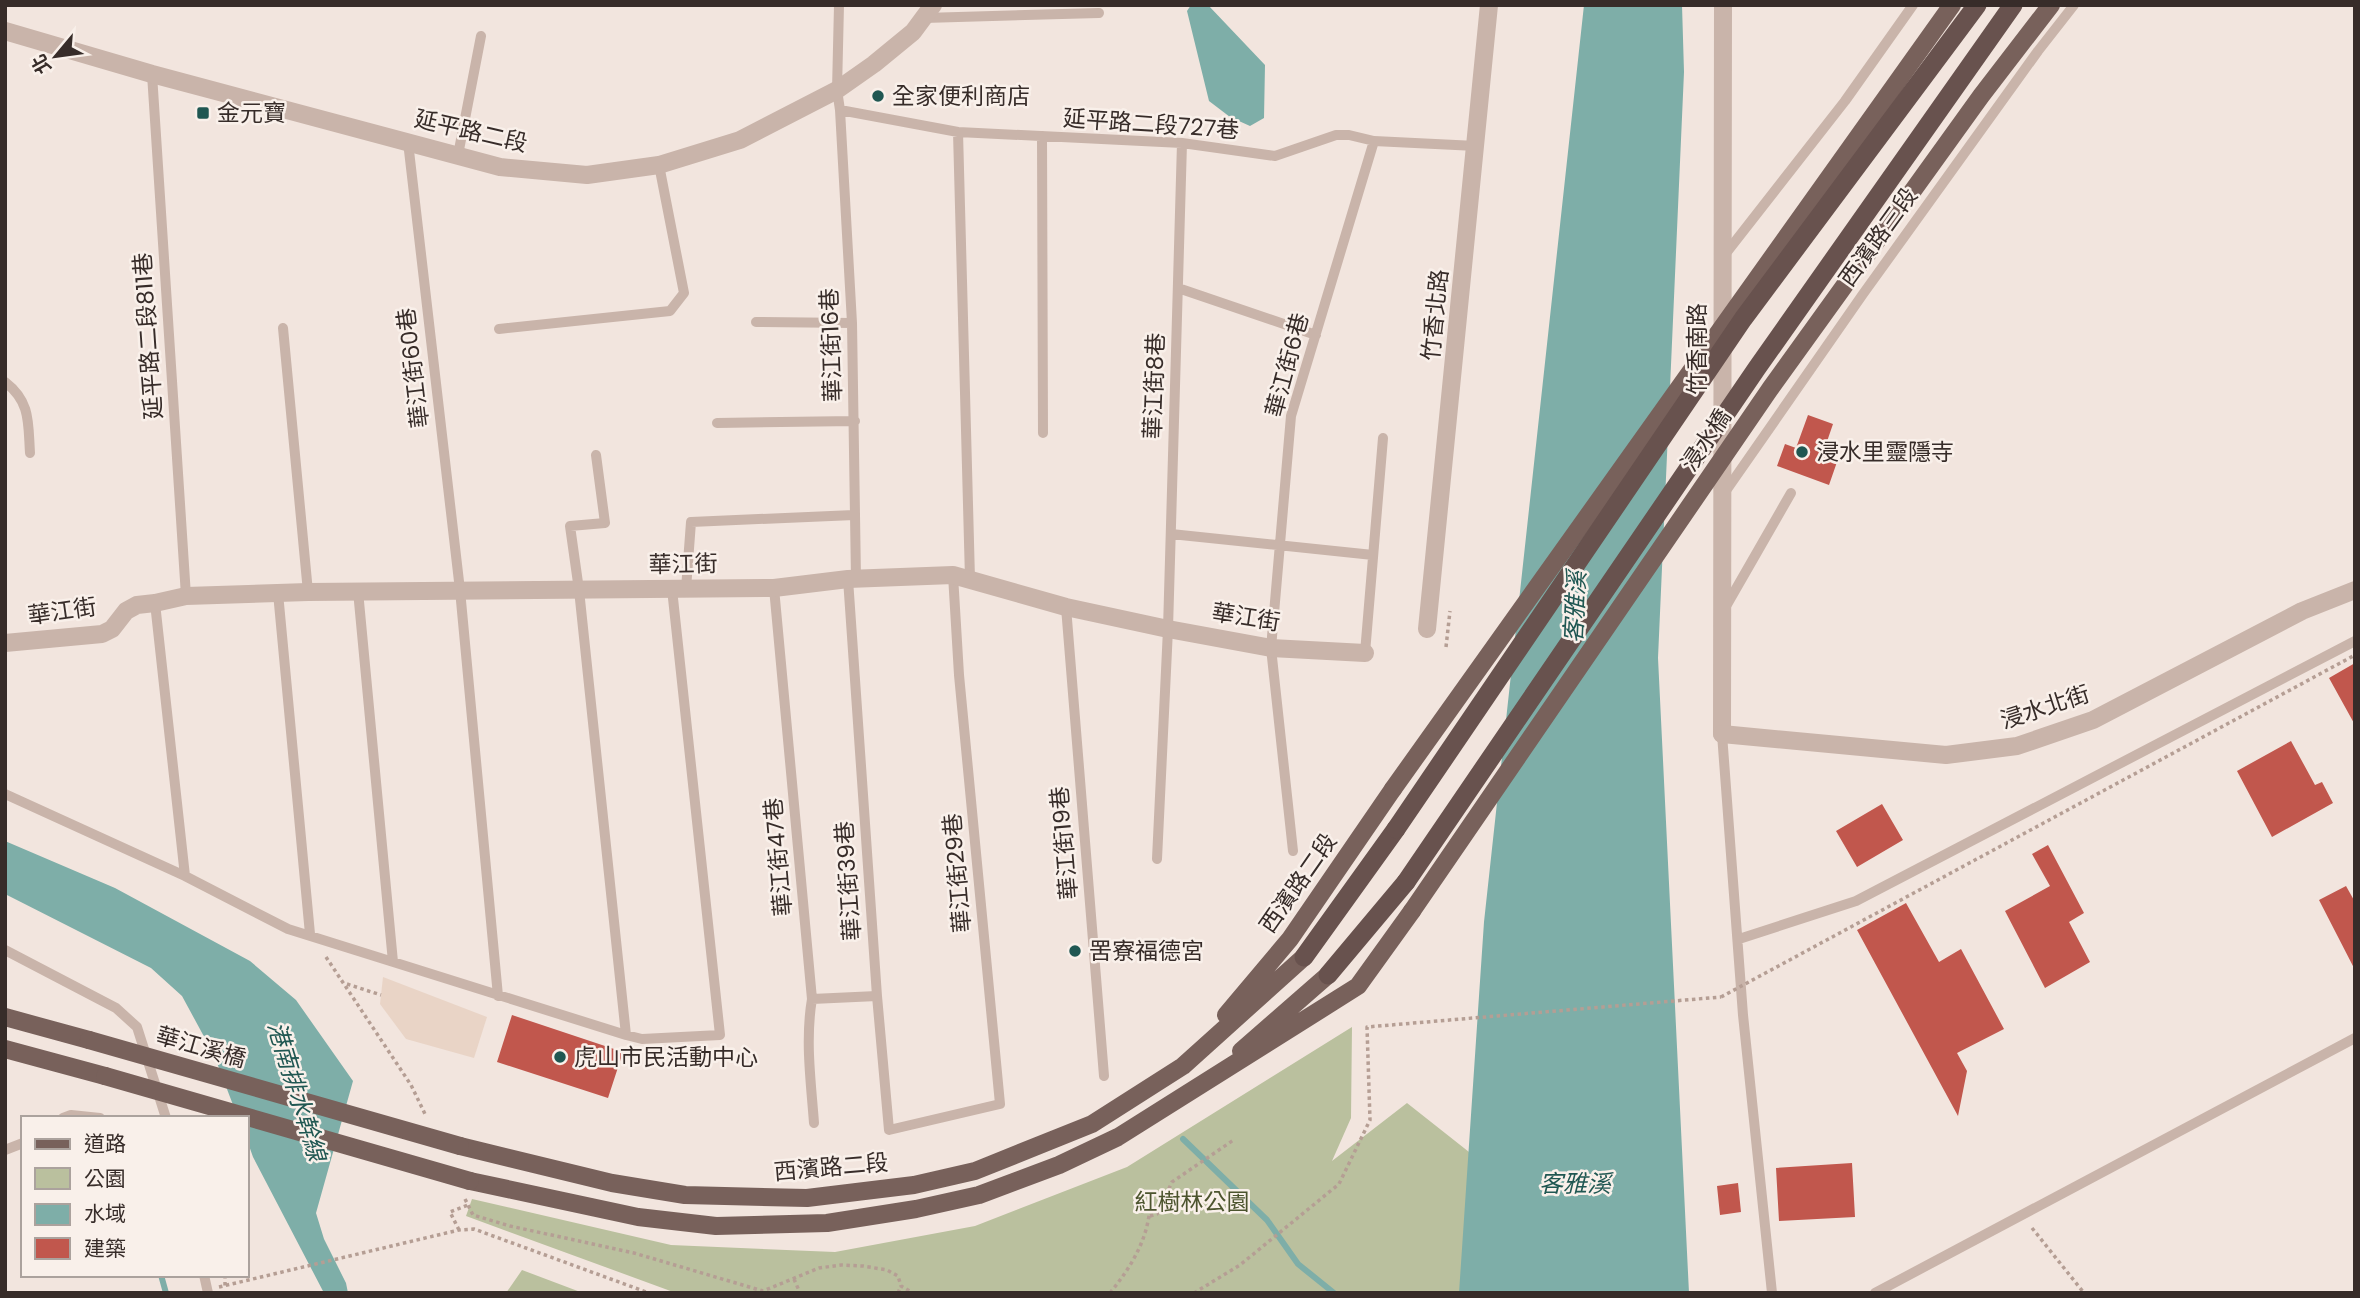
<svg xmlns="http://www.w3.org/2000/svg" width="2360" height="1298" font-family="Poppins,'Noto Sans TC',sans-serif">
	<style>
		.green { fill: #bac09e }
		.plaza { fill: #e9d4c6 }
		.water { fill: #7eaea8 }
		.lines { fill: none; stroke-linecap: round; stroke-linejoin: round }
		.stream { stroke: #7eaea8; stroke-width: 6 }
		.building { fill: #c1574d }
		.path { stroke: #b59e94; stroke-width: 3.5; stroke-dasharray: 3.5 3.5; stroke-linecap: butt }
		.service { stroke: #c9b4aa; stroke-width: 10 }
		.minor { stroke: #c9b4aa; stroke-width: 18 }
		.tertiary { stroke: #c9b4aa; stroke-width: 18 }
		.primary { stroke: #78615b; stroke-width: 18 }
		.trunk { stroke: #68524e; stroke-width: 19 }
		.path-bridge { stroke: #b59e94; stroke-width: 3.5; stroke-dasharray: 3.5 3.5; stroke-linecap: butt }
		.primary-bridge { stroke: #78615b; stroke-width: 18 }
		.trunk-bridge { stroke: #68524e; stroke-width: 19 }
		.poi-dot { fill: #205752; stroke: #f9f0ea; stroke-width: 2.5 }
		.labels { text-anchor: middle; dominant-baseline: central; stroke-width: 5; stroke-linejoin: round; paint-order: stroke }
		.poi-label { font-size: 23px; fill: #372c29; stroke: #f9f0ea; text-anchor: start }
		.street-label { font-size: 23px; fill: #372c29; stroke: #f9f0ea }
		.park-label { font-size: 23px; fill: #4c542e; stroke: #f9f0ea }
		.water-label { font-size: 24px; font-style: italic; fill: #205752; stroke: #f9f0ea }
	</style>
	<rect width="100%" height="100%" fill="#f2e5de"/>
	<path class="green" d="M1352,1027L1351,1118L1332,1161L1407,1103L1535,1204L1621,1293H676L466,1216L472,1199L671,1245L835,1252L975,1226L1127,1167Z
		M522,1270L583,1293H506Z"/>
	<path class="plaza" d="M383,977L487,1017L474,1058L406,1039L380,1004Z"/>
	<path class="water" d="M1191,5H1208L1265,65L1264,118L1250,126L1230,117L1209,101L1187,11Z
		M1584,5H1682L1684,72L1658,658L1689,1293H1459L1484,922Z
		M5,841L115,888L250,961L296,1000L353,1081L316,1213L324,1239L346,1283L348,1293H324L253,1157L247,1140V1118H238L214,1055L182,996L151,968L5,894Z"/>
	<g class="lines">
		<path class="stream" d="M1183,1139L1267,1220L1298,1264L1334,1293
			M161,1275L166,1293"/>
	</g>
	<path class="building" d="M1808,415L1833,424L1822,456L1837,462L1829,485L1777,466L1785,444L1796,448Z
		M2355,663V725L2329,678Z
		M2291,741L2315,785L2322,782L2333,803L2272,837L2237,771Z
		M1882,804L1903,840L1857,867L1836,831Z
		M2048,845L2084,913L2069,922L2090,962L2045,988L2005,911L2050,886L2032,854Z
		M2346,886L2355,902V970L2319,900Z
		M1906,903L1939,962L1961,949L2004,1029L1957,1053L1967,1071L1958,1116L1857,930Z
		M512,1015L623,1052L608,1098L497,1062Z
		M1852,1163L1855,1217L1779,1221L1776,1168Z
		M1738,1183L1741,1212L1720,1215L1717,1186Z"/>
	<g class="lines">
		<path class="path" d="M1446,647L1450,611
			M326,957L411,1085L426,1116
			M347,984L381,995
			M465,1199L473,1215L510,1226L634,1253L763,1291L819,1268L841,1265L863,1266L887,1270L898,1276L901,1286L913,1293
			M1150,1216L1157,1214L1172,1182L1235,1139
			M2032,1228L2084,1293
			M459,1230L450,1212L468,1205
			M225,1275V1286
			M794,1279L800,1293
			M219,1287L459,1230L474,1229L649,1293
			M898,1293L901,1286
			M1110,1293C1131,1267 1147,1241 1150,1208
			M1194,1293L1240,1265L1339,1184L1370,1120L1367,1027L1721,997"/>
		<path class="service" d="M839,5L837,90L840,110L958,132L1182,143L1275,156L1336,135H1349L1374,141L1476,146
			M924,18L1099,13
			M152,74L186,596
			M840,110L852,323L856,579
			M958,132L970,579
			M1042,136L1043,433
			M408,142L460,590L498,996
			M458,155L481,36
			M1723,257L1845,101L1913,5
			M1178,288L1316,335
			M756,322L852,323
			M283,328L308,592
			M499,329L670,311L684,293L659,165
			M5,382C31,402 28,423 30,453
			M717,423L855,421
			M596,455L605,523L570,526L579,590L626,1035
			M1723,495L1863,294L2038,51L2074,5
			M1171,534L1373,555
			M848,579L877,996L889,1130L1000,1104L959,675L953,575
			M774,588L812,999C805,1040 811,1082 814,1123
			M686,589L691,522L854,515
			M358,591L393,962
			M278,593L310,934
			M155,603L185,876
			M1066,607L1104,1076
			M1725,608L1791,493
			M1365,653L1383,438
			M1722,734L1743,1015L1772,1293
			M5,794L185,876L288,929L626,1035L642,1039L720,1035L672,589
			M1293,851L1271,648L1291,416L1374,141
			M1157,859L1168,629L1182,143
			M1739,939L1856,901L2355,641
			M5,950L116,1008L137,1027L166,1118
			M812,999L877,996
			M63,1118L71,1115L100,1118
			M5,1150L23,1143
			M204,1275L208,1293
			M1875,1293L2355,1038"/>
		<path class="minor" d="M1427,629L1489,5
			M5,643L102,634L112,629L126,611L137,605L155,603L186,596L308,592L774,588L848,579L953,575L1066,607L1168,629L1271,648L1365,653
			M1722,734L1723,5"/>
		<path class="tertiary" d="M5,31L152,74L500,167L587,175L659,165L740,140L837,90L874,64L913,32L933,5
			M1722,734L1946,755L2017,746L2093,720L2302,611L2355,590"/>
		<path class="primary" d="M1226,1015L1290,939L1393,789
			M5,1017L89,1040
			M5,1049L105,1076
			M1241,1051L1328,975
			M460,1146L612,1183L685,1195L807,1198L914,1185L975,1171L1092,1124L1183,1066L1304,957
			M470,1181L638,1217L716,1226L827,1223L916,1209L979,1195L1059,1165L1118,1137L1358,986L1412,911"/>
		<path class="trunk" d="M1304,957L1396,829
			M1328,975L1406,882"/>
		<path class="path-bridge" d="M1721,997L2355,655"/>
		<path class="primary-bridge" d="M1393,789L1952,5
			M1412,911L1770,389L1981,96L2051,5
			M89,1040L460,1146
			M105,1076L470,1181"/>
		<path class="trunk-bridge" d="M1396,829L1743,319L1977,5
			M1406,882L1757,368L2013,5"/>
	</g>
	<g class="poi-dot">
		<circle cx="878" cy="96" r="7"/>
		<rect x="196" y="106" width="14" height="14" rx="3.5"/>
		<circle cx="1802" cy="452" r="7"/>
		<circle cx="1075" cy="951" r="7"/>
		<circle cx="560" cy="1057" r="7"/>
	</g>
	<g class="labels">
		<g class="poi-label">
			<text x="892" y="96">全家便利商店</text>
			<text x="217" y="113">金元寶</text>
			<text x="1816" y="452">浸水里靈隱寺</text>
			<text x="1089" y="951">罟寮福德宮</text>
			<text x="574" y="1057">虎山市民活動中心</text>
		</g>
		<g class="street-label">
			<text transform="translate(1151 124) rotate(4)">延平路二段727巷</text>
			<text transform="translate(471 131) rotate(13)">延平路二段</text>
			<text transform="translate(1878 237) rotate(-54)">西濱路三段</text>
			<text transform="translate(1435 315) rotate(-84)">竹香北路</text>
			<text transform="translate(148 336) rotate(-94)">延平路二段811巷</text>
			<text transform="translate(831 345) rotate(-92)">華江街16巷</text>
			<text transform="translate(1697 349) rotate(-90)">竹香南路</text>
			<text transform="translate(1287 365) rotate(-75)">華江街6巷</text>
			<text transform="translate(413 368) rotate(-97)">華江街60巷</text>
			<text transform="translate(1154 386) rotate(-88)">華江街8巷</text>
			<text transform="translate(1706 440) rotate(-56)">浸水橋</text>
			<text transform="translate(683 564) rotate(-1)">華江街</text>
			<text transform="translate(62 611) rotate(-8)">華江街</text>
			<text transform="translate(1246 617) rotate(9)">華江街</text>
			<text transform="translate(2045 707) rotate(-18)">浸水北街</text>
			<text transform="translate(1064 843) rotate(-95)">華江街19巷</text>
			<text transform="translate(778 857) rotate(-95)">華江街47巷</text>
			<text transform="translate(957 873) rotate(-95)">華江街29巷</text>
			<text transform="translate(848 881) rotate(-94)">華江街39巷</text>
			<text transform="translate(1298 883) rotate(-55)">西濱路二段</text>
			<text transform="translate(201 1047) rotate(16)">華江溪橋</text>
			<text transform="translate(831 1167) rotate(-5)">西濱路二段</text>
		</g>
		<g class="park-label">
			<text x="1192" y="1202">紅樹林公園</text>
		</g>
		<g class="water-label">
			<text transform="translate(1575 607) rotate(-87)">客雅溪</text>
			<text transform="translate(297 1091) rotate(73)">港南排水幹線</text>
			<text x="1575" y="1183">客雅溪</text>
		</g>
	</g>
	<rect width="2360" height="1298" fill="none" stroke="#372c29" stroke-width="14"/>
	<rect x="21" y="1116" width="228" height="161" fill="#f9f0ea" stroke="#aba29d" stroke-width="2"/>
	<rect x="35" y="1139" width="35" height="10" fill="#78615b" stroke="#aba29d" stroke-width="2"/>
	<text x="84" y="1151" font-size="21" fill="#372c29">道路</text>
	<rect x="35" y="1168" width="35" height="21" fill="#bac09e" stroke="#aba29d" stroke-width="2"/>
	<text x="84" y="1186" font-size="21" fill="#372c29">公園</text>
	<rect x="35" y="1204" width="35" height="21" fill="#7eaea8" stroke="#aba29d" stroke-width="2"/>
	<text x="84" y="1221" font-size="21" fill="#372c29">水域</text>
	<rect x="35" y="1238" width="35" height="21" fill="#c1574d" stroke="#aba29d" stroke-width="2"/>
	<text x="84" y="1256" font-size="21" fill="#372c29">建築</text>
	<g transform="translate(56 56) rotate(241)" stroke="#f9f0ea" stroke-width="5" paint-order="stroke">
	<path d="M0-5L12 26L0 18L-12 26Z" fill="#372c29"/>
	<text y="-10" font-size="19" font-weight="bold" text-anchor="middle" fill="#372c29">北</text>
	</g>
</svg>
